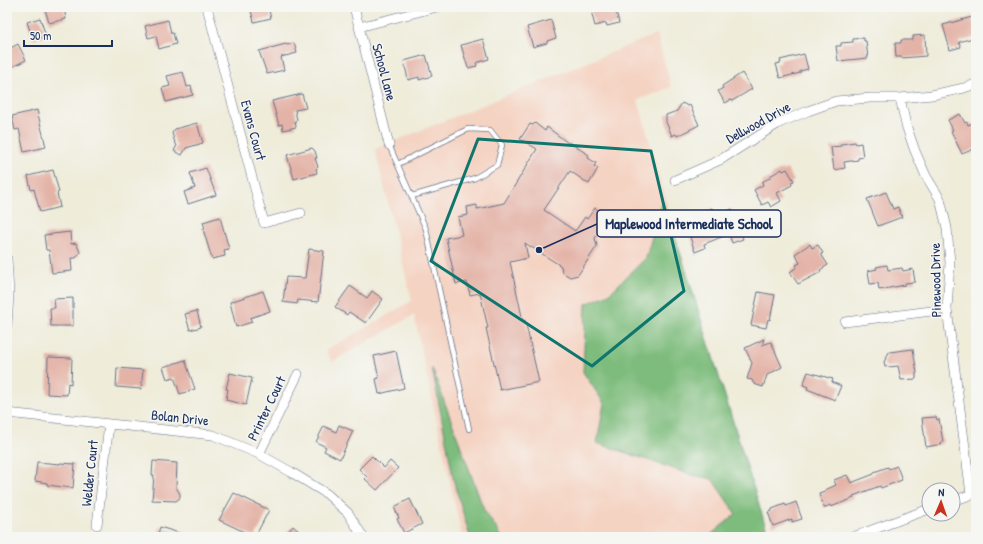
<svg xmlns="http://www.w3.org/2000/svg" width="983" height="544" font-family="'Patrick Hand',sans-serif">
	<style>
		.built { fill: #f5d3c2 }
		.forest { fill: #7dbc7b; stroke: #4c766c }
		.building { fill: #e4b3a7 }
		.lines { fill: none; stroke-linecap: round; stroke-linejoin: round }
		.lane-casing { stroke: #657189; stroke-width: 6 }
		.street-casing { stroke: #657189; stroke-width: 10 }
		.lane { stroke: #fff; stroke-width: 4.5 }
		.street { stroke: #fff; stroke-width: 9 }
		.marked { fill: none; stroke: #0f766e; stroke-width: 3; stroke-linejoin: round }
		.labels { text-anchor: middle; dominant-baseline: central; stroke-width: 3; stroke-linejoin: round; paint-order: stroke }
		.street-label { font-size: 14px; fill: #1b2f5e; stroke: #f6f6f2 }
		.leader { fill: none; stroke: #1b2f5e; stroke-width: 1.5 }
		.callout-dot { fill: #1b2f5e; stroke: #f6f6f2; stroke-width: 1.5 }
		.callout { fill: #f6f6f2; stroke: #1b2f5e; stroke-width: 1.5 }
		.callout-label { font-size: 15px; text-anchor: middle; font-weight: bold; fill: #1b2f5e }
	</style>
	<rect width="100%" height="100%" fill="#f6f6f2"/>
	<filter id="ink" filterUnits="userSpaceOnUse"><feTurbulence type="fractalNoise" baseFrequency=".025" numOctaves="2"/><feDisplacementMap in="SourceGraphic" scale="8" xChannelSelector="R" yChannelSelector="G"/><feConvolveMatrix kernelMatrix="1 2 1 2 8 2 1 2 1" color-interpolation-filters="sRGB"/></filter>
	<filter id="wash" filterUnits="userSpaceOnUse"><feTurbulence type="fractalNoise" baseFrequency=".012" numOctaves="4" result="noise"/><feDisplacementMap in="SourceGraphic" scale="16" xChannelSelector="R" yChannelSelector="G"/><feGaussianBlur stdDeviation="0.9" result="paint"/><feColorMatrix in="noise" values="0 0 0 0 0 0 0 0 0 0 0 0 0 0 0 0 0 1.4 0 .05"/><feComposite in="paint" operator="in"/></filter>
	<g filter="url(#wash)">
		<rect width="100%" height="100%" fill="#efecda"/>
		<path class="built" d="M657,34L671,87L638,100L760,537H462L414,315L332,362L326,350L412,301L375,149Z"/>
		<path class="forest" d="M662,201L682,258L769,537H708L736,514L712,479L689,474L597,443L604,403L583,372L586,304L609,294L646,258Z
			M432,368L484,510L502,537H470L454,482Z"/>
		<g id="blocks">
			<path class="building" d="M53,7H64L66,19L49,23L45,9Z
				M250,7H268L271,18L254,22Z
				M590,7H615L619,23L607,26L606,23L595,26Z
				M972,17L976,31V37L959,42L961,47L950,50L943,25Z
				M40,18L46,36L33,40L27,22Z
				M168,20L171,33H173L176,44L159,49L156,36L148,38L145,26Z
				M551,20L556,38L547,41V43L533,47L527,27Z
				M925,35L926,56L902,58V57H896L895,43H901V40H913V36Z
				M864,38V41H866L868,58L838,61L836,46H841V43L853,42V39Z
				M483,39L489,59L476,63L477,66L468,68L461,45Z
				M294,43L297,53L281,57L284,70L267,74L259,51L286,44L287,45Z
				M18,44L26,60L12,67L7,57V50Z
				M804,54L808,69L800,71V73L780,78L776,64L781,63L780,60Z
				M426,55L432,76L419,80V77L408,80L404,61Z
				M183,72L187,87L191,86L193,95L166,102L162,88L170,86L167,76Z
				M742,73L752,89L732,101L731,100L725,103L718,91L723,88L722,86Z
				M302,94L306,108L295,110L297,120L295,121L296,127L283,130L282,124L279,125L272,101Z
				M682,103L688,106L690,105L699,125L677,136L676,134L672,136L666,122V115L677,111Z
				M37,110L46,147L24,152L19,129L15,130L12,116Z
				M960,114L965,123L967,122L968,125L973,123L976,129V148L962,154L951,131L953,130L948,120Z
				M197,123L203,143L186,148L182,155L174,151L177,145L175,143L172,133L175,129Z
				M535,123L545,131L547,127L568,143H570L589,155L588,158L596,163L594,166L598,168L589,184L570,171L544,210L575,231L585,217L587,219L595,208L609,217L595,238L597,246L578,275L570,277L562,272L561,266L525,243L528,258L510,262L523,321L525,320L539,382L500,390L486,328H488L480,293L470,295L467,282L456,284L446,238L462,235L458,217L468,215L467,207L477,205V209L504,203L537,149L520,139L530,124L533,125Z
				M855,142L856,144L861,143L863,157L858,158V160L844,162L845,168L834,170L831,147L841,146V144Z
				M312,148L315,151L317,158H315L318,167L316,169L317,173L294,179L287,155Z
				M206,168L216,195L188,204L184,192L195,188L190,173Z
				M782,169L783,171L787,169L794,181L791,182L792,185L777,193L781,201L771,207L768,202L762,205L754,190L763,185L762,182L771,177L770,176Z
				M53,170L59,192L57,193L60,207L40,212L34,189L31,190L28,176Z
				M886,192L893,209L898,207L902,217L878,226L867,199Z
				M712,208L715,216L732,209L743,239L732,243L729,234L704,244L705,248L695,252L690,237L703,232L696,215Z
				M220,217L229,249L224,250L225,256L212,259L203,229H205L203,222Z
				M70,232L71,244L76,243L80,252L76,258H71L72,271L52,273L49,250H46L44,235Z
				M810,244L812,248L818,245L823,253L821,254L828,265L820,270L821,272L798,284L790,272L797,267L796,265L800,263L795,254Z
				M309,249L324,251L318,302L298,300L297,304L283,302L286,277L305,278Z
				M887,265L888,270L902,268L903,271L913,269L915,282L905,283V285L879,290L878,283L870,284L868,271L877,269L876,267Z
				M350,286L367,298L372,291L383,299L366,323L349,312L347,315L335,307Z
				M263,291L270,311L250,318L252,322L236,327L230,302Z
				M758,292L775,295L770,320L768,319L766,328L751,325Z
				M73,298V326H51L50,308H55L54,299Z
				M197,311L201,327L190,330L185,314Z
				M764,339L762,345L771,342L782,367L767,375L763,387L754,384L752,380L747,379L752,363L745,348Z
				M913,349L917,373H916V379L901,380L898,366L889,367L885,366L884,362L889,352Z
				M396,351L404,388L379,394L376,379L379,378L374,356Z
				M48,357L72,358L71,384L68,383L67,395L47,394Z
				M185,360L195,389L180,394L174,377L167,379L163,367Z
				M117,368L143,370L141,389L116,387Z
				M808,372L833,379L832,382L841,386L835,400L807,389L808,387L803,385Z
				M230,373L252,378L246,405L226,400L228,389H226Z
				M936,417L937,420L939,419L943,442L941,443L942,444L926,447L922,418Z
				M339,425L353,431L340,459L324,451L326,447L316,442L324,426L336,432Z
				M372,456L384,468L390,461L398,468L377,490L365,479L367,477L359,469Z
				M153,461L177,463L176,487L180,494V498L176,501L152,500L154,475H152Z
				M37,462L60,464V463L75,464L73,488L47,485V483L35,481Z
				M897,466L902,480L881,488L880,486L853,496L854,498L831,507L830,505L824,508L819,494L825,492V490L836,485L834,480L847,475L851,483L874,474V472L888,467L889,469Z
				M234,493L269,510L255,537L219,520Z
				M410,499L422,524L404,533L397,519L399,518L394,507Z
				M796,502L802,519L792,522V519L773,526L768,512L772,511V509L785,504L786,506Z
				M293,526L306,537H283Z
				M160,527L185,535L184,537H157Z"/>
		</g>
	</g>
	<g filter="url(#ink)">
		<use href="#blocks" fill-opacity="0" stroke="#657189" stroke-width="1"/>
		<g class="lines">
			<g class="lane-casing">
				<path id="lane" d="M389,145L426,229L469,429
					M398,164L468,129L490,130L502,145L497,165L475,178L412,196"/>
			</g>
			<g class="street-casing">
				<path id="street" d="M207,7L264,223L301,213
					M354,7L389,145
					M359,27L437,7
					M900,98L906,125L915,151L926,176L940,199L947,228L950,263L947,309L971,494
					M675,180L720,160L779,123L808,111L836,101L870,98H900L932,95L964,88L976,84
					M7,259L9,295L7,325
					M845,322L947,309
					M7,413L213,435L259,454L291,472L327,494L348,513L363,537
					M259,454L298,374
					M953,501L976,493
					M97,525L109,424
					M853,537L929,509"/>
			</g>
			<use href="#lane" class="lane"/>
			<use href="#street" class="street"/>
		</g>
	</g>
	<path class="marked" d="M478,139L651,151L684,291L592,366L431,261Z"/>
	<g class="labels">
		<g class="street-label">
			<text transform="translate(385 72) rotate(75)">School Lane</text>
			<text transform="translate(758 122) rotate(-29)">Dellwood Drive</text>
			<text transform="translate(254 130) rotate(75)">Evans Court</text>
			<text transform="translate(935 280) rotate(-91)">Pinewood Drive</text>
			<text transform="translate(266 408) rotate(-64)">Printer Court</text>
			<text transform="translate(180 417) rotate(6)">Bolan Drive</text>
			<text transform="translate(89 473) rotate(-84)">Welder Court</text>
		</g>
	</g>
	<path class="leader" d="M539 250L597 224"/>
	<circle class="callout-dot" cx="539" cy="250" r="4"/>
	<rect class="callout" x="597" y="210" width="184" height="27" rx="4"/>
	<g class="callout-label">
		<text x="689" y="229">Maplewood Intermediate School</text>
	</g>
	<rect width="983" height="544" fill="none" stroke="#f6f6f2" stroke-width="24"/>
	<g transform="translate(941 502) rotate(2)"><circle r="19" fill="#f6f6f2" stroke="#9ea6b7"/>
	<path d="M0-3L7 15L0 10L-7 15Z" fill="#c8321e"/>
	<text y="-6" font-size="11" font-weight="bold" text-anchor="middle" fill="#1b2f5e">N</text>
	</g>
	<path d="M24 40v6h88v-6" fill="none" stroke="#1b2f5e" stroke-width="2"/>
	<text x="30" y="40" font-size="12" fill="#1b2f5e" stroke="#f6f6f2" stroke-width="3" paint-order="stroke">50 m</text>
</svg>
